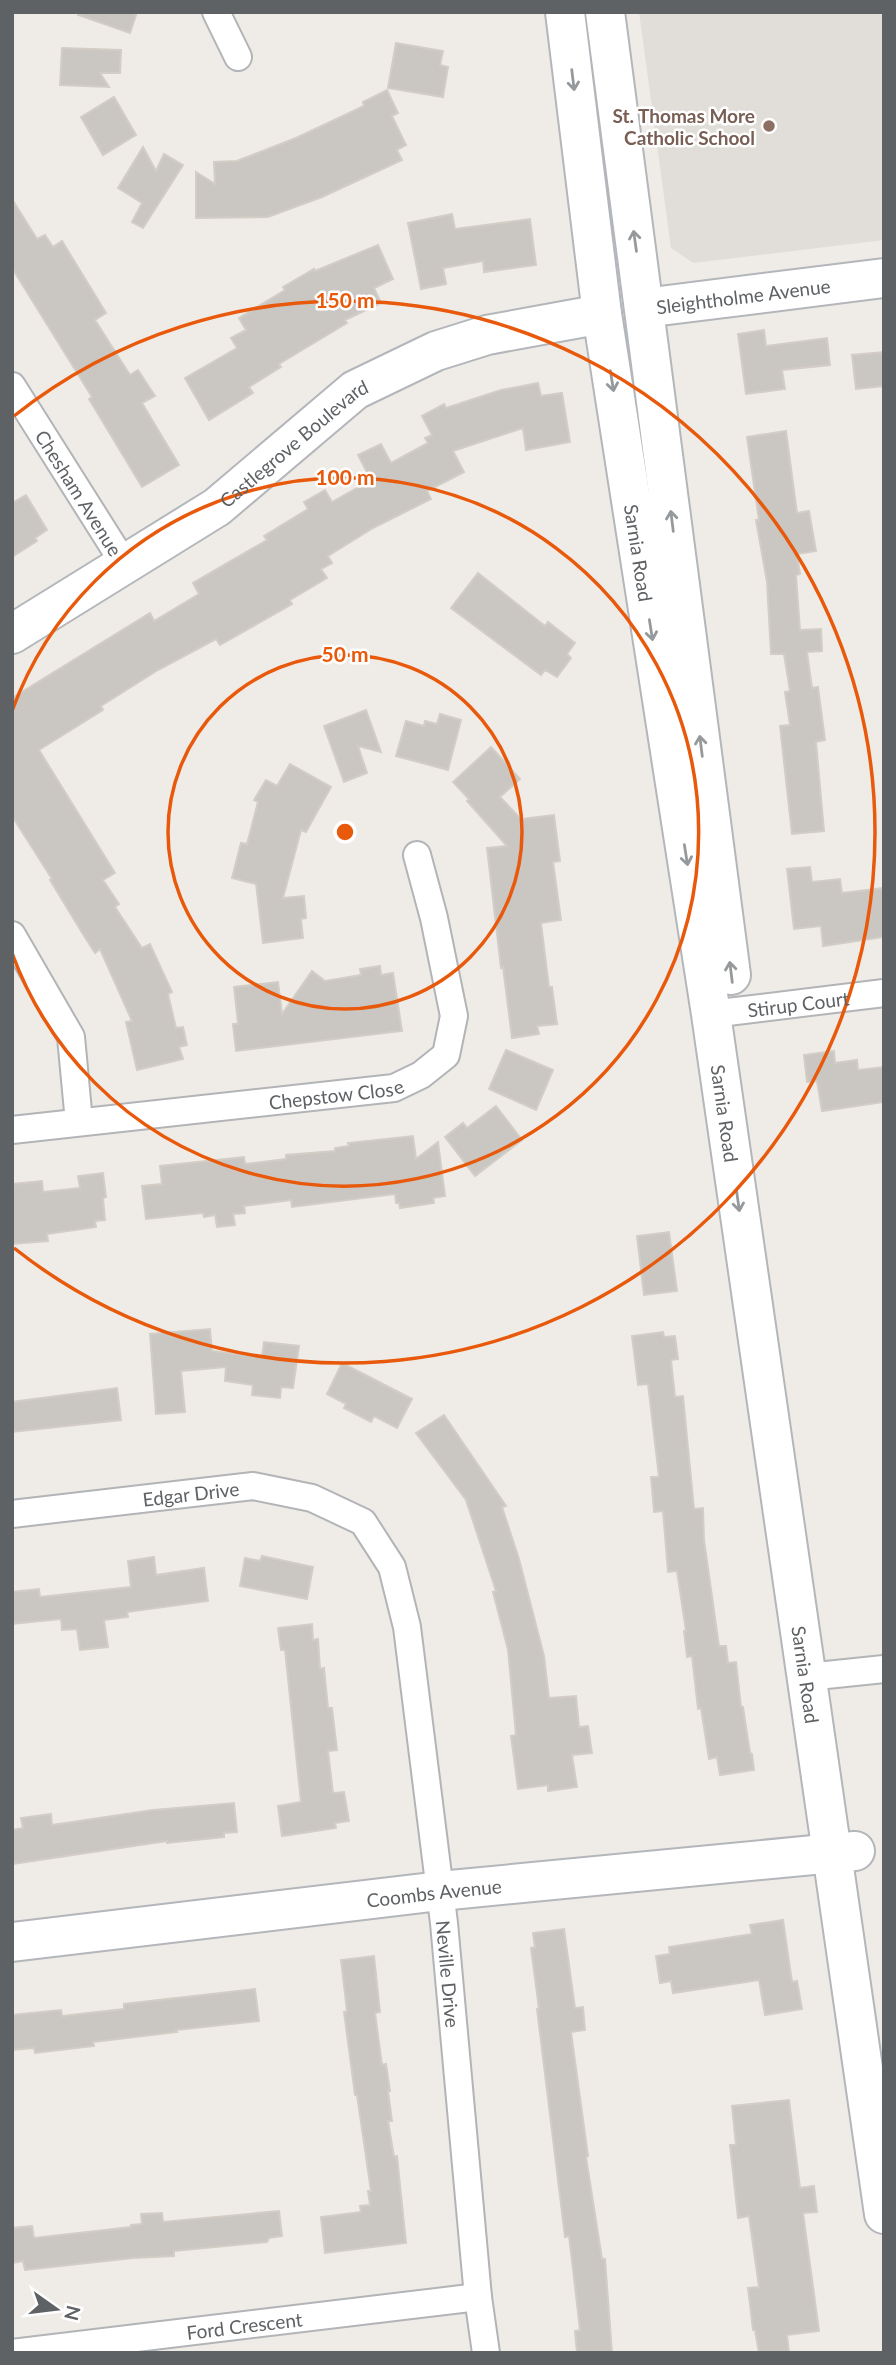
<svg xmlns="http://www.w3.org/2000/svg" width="896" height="2365" font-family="Lato,sans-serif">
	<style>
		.education { fill: #e1ddd8 }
		.building { fill: #cac7c3; stroke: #d3cdc6; stroke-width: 2 }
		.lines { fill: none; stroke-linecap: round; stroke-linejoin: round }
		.street-casing { stroke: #b2b4b7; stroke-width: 30 }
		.secondary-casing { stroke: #b3b6ba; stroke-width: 42 }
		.street { stroke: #fff; stroke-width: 26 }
		.secondary { stroke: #fff; stroke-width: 38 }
		.oneway { stroke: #96999b }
		.ring { fill: none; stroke: #e8590c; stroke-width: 3.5 }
		.education-dot { fill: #8d6e63; stroke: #fff; stroke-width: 2.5 }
		.labels { text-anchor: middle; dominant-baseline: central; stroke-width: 5; stroke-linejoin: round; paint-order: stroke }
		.education-label { font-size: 19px; font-weight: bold; fill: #785e54; stroke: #fff; text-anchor: end }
		.street-label { font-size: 19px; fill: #5e6265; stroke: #fff }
		.centre { fill: #e8590c; stroke: #fff; stroke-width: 3.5 }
		.ring-label { font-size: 21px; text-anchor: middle; font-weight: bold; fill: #e8590c; stroke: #fff; stroke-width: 5; stroke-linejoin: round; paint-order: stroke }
	</style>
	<rect width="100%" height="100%" fill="#efece7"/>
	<path class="education" d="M639,12H884V240L693,263L671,248Z"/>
	<path class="building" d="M79,12H137L130,33L78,15Z
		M396,43L443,51L440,65L448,67L443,97L388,88Z
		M62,48L121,50L120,73H100L109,87L60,85Z
		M387,90L398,113L392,116L406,145L397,150L402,160L322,197L268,217L196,218V172L215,184L214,162L237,161L296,138L364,106L363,102Z
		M114,97L136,135L103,155L81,117Z
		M143,147L156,171L164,154L183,165L143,228L132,222L142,203L118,188Z
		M12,199L37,239L45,235L53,247L62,241L106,313L95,320L130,375L138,370L155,396L142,403L179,465L142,487L89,399L92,397L12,268Z
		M452,214L455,229L530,219L536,265L484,272L483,261L443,268L446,284L421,289L408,223Z
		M378,245L393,279L374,288L381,303L345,320L347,323L279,364L281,367L249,387L253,393L209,420L185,378L237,348L231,338L246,330L239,318L285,290L283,287L314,269L315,271Z
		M764,330L766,346L827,338L830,365L782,370L785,389L746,394L738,334Z
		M884,352V386L856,389L852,355Z
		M538,383L541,396L562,393L570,442L526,450L523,428L453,451L464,472L427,491L431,499L373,528L328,556L332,563L321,569L327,578L290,600L292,604L220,645L216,639L158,670L101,706L103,710L39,750L115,873L103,880L119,904L115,907L142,948L150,944L172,992L168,994L176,1028L183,1027L187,1045L179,1047L183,1059L137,1070L126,1022L132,1021L100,949L95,953L81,931L50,880L52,879L12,816V698L150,613L154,621L199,594L193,583L267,540L264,536L308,509L304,502L325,490L332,502L371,480L358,455L381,444L391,463L428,443L425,438L432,435L422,416L444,404L446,408L501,390Z
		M786,431L797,513L809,511L816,551L797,554L800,574L796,575L800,630L821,629L822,651L807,652L812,688L818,687L825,740L816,742L824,831L792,834L780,726L790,725L785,692L790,691L784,654H771L767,582L756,520H759L747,437Z
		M26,495L47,530L35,538L37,541L12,557V503Z
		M478,573L545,626L548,622L575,643L567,654L571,658L557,677L545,670L541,675L451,608Z
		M366,710L381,752L358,746L367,773L344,782L324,726Z
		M440,714L461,720L448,770L396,756L406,721L424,726L425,721L437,724Z
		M491,747L520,779L500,797L521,819L554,815L560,861L553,862L561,920L541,923L549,987H552L557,1024L537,1026L539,1034L512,1038L503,967L501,968L487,848L507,846L467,801L469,799L453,782Z
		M290,764L331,787L306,832L301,830L283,898L304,896L306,918L301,919L303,938L263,943L256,884L232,878L241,843L247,844L258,802L254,800L266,780L277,786Z
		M810,867L812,882L840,879L842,893L884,888V937L823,946L821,926L794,929L787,869Z
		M380,966L381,975L393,973L402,1031L236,1051L233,1024H238L234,987L278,982L282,1014L312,971L325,981L361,975L360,969Z
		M506,1050L553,1070L536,1110L489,1089Z
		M834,1051L835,1063L857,1060L858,1070L884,1067V1102L822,1111L817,1081L807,1082L804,1055Z
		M496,1106L522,1140L475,1176L445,1137L463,1123L467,1128Z
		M413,1136L416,1159L438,1142L445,1196L433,1198L434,1203L400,1208L399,1203H396L395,1194L292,1207L291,1200L244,1206L245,1213L233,1214L235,1225L217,1227L215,1215L204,1217L203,1213L146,1219L142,1186L162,1184L160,1166L244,1157L245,1164L286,1159V1155L335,1151V1148L349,1146L348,1143Z
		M103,1173L106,1197L103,1198L105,1220L95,1221L96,1227L47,1234L48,1241L12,1244V1184L42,1181L43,1192L80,1188L78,1176Z
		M669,1232L677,1291L644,1295L637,1236Z
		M210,1329L212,1351L262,1357L264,1342L299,1346L293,1388L281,1387L280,1398L252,1395L253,1385L225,1381L226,1367L181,1371L185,1412L156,1414L150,1334Z
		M663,1332L664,1337L675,1336L678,1359L671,1360L675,1397L683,1396L694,1509L703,1508L704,1540L719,1646H726L728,1663L736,1662L741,1707H743L750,1753L752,1754L754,1770L720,1775L717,1757L709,1759L701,1708L698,1709L692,1656L687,1657L684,1631H686L677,1571L668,1572L663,1511L654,1512L651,1477H659L648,1384L638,1385L632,1336Z
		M342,1363L412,1399L397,1428L374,1416L371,1422L344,1408L346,1404L327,1394Z
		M117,1388L121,1420L12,1432V1402Z
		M444,1415L506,1506L502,1507L519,1559L544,1656L549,1698L576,1696L579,1727L588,1726L592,1753L572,1755L577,1787L548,1791V1785L518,1789L511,1736L516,1735L508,1650L493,1592L496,1591L466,1500L416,1433Z
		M262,1556L313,1567L307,1599L240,1586L245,1558L260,1561Z
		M154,1557L156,1575L204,1568L208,1601L127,1612L128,1617L104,1620L108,1647L80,1650L77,1629L62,1630L61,1619L12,1624V1592L39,1589L40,1597L131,1587L128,1561Z
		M312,1624L313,1640L318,1639L320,1669L324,1668L328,1708H332L337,1750L328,1751L333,1793L344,1792L349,1821L335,1823L336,1828L282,1836L278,1806L301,1802L285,1650H281L278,1628Z
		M234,1803L237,1832L224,1833V1837L167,1843V1841L12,1864V1830L23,1828L21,1818L51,1814L52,1825L153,1810Z
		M783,1920L792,1982L797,1981L802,2009L765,2015L759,1980L673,1993L671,1981L660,1983L656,1956L670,1954L669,1947L752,1934L750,1925Z
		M564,1929L575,2008L583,2007L585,2030L571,2032L588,2156L586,2157L602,2259H605L612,2353H577L575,2331L580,2330L574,2278L569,2236L565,2237L537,2009H539L531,1948L535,1947L533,1933Z
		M374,1956L380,2012L375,2013L382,2065L386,2064L390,2091H388L392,2121H388L394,2157L397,2156L406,2243L325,2253L321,2217L361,2212L360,2206L370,2205L368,2191H371L357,2095H355L344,2012L347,2011L341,1960Z
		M255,1989L259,2021L176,2030L177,2032L93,2042L94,2046L35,2053L34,2048L12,2050V2015L61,2010L62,2016L124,2009V2004Z
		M789,2100L800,2188L814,2186L817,2212L803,2213L819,2331L787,2335L789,2353H759L755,2330H753L748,2288L759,2287L749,2216L738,2218L730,2145H736L732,2106Z
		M279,2211L282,2236L269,2238L267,2242L174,2251V2256L133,2258L25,2270L23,2261L12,2263V2228L32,2226L34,2238L131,2227V2225L142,2224L141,2214L162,2213L163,2222Z"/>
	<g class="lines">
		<g class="street-casing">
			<g id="street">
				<path d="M216,12L238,57"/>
				<path id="s1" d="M12,386L125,565"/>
				<path d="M12,935L71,1037L79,1122"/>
				<path id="s2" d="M711,1014L884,993"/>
				<path id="s3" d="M12,1130L394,1088L421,1075L446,1055L454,1016L434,918L417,855"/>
				<path id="s4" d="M12,1514L253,1486L312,1498L363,1522L392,1567L407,1627L444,1923L478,2297L486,2353"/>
				<path d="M807,1677L884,1669"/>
				<path id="s5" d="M12,2353L478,2297"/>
			</g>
		</g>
		<g class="secondary-casing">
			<g id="secondary">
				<path id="s6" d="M565,12L602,314L711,1014L884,2214"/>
				<path d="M605,12L731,975"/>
				<path id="s7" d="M644,308L884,278"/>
				<path id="s8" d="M12,634L217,507L355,390L436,351L487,335L602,314"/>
				<path id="s9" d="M12,1942L440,1891L855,1851"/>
			</g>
		</g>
		<use href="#street" class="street"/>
		<use href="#secondary" class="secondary"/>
	</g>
	<defs><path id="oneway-shaft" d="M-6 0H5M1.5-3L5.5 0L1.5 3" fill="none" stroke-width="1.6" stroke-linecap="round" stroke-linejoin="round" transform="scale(1.75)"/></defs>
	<g class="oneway">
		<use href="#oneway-shaft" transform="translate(573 80) rotate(83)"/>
		<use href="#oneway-shaft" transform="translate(635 241) rotate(-98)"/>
		<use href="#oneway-shaft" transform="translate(612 381) rotate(81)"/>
		<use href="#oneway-shaft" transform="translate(672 521) rotate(-97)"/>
		<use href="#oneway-shaft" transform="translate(651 630) rotate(81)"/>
		<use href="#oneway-shaft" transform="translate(701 746) rotate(-97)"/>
		<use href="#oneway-shaft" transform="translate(686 855) rotate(81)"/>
		<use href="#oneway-shaft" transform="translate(731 972) rotate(-97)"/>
		<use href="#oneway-shaft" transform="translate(738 1201) rotate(82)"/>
	</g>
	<g class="ring">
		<circle cx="345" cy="832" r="177"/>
		<path d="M12 711A354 354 0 1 1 12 953"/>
		<path d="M14 416A531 531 0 1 1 14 1248"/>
	</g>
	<circle class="education-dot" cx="769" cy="126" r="7"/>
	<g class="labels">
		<g class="education-label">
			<text x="755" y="115">St. Thomas More<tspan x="755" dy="22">Catholic School</tspan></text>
		</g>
		<g class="street-label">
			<text stroke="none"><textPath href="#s7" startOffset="100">Sleightholme Avenue</textPath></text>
			<text stroke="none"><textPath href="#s8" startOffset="341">Castlegrove Boulevard</textPath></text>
			<text stroke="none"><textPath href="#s1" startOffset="126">Chesham Avenue</textPath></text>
			<text stroke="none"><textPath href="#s6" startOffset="546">Sarnia Road</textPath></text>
			<text stroke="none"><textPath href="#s2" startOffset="88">Stirup Court</textPath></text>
			<text stroke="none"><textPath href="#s3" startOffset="326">Chepstow Close</textPath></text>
			<text stroke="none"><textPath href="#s6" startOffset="1113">Sarnia Road</textPath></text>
			<text stroke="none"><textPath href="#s4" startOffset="180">Edgar Drive</textPath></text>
			<text stroke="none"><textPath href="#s6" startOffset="1680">Sarnia Road</textPath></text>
			<text stroke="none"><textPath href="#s9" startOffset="425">Coombs Avenue</textPath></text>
			<text stroke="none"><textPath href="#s4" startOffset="824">Neville Drive</textPath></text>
			<text stroke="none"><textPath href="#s5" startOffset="234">Ford Crescent</textPath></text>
		</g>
	</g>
	<circle cx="345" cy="832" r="10" class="centre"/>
	<g class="ring-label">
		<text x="345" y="308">150 m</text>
		<text x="345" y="485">100 m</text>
		<text x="345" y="662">50 m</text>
	</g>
	<rect width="896" height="2365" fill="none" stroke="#5e6265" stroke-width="28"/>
	<g transform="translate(56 2309) rotate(104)" stroke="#ffffff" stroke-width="5" paint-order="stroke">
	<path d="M0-5L12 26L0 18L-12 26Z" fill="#5e6265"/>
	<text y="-10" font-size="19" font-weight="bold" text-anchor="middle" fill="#5e6265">N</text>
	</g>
</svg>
